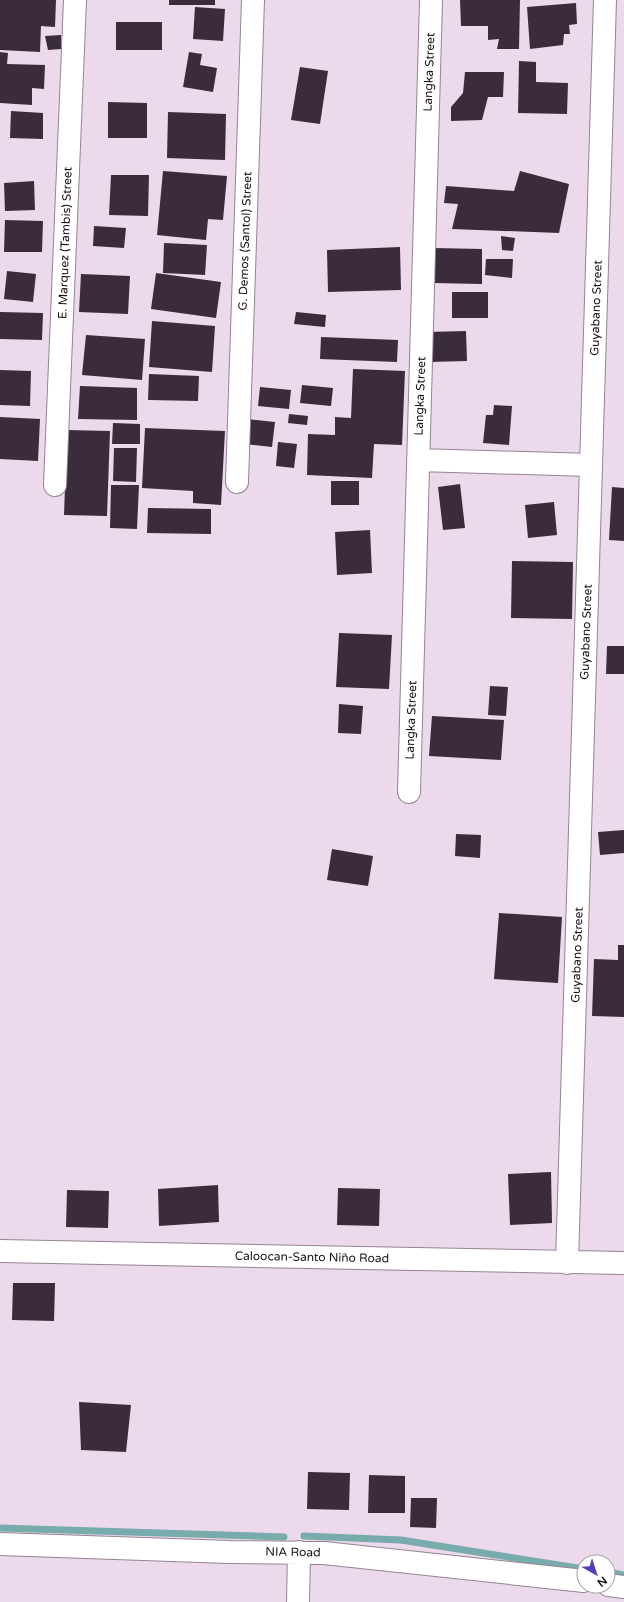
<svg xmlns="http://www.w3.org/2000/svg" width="624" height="1602" font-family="'Varela Round',sans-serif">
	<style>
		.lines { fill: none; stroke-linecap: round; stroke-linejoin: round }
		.stream { stroke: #77abac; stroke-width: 7 }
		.building { fill: #3a2c3a }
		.minor-casing { stroke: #958494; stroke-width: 24 }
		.minor { stroke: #fff; stroke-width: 22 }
		.labels { text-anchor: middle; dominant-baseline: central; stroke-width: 4; stroke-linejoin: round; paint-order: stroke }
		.street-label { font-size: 12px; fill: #171117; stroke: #fff }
	</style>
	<rect width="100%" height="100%" fill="#ecd9eb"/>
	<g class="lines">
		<path class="stream" d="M0,1528L284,1537
			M304,1536L401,1540L584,1569
			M608,1572L624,1575"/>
	</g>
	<path class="building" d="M0,0H56L55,27L41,26L40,52L0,50Z
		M169,0H215V5H169Z
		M460,0H520L519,49H497L499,39L488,40V26H461Z
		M576,3L577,24L569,25L570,34H564L563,45L530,49L527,7Z
		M195,7L225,9L223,41L193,39Z
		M116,22H162V50H116Z
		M61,35V49L48,50L45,36Z
		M0,52L8,53L7,64L45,65L44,89L32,88V105L0,103Z
		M189,52L202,54L200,65L217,68L213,92L183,87Z
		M519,61L536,62V82L568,83L567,114L518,113Z
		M300,67L328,71L320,124L291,120Z
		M465,72H504L503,97H488L482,120L451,121V107L463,93Z
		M108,102L147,103V138H108Z
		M11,111L43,113V139L10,138Z
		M168,112L226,114L225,160L167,158Z
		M163,171L227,176L223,220L208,219L206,240L157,235Z
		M520,171L569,184L559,233L452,229L458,204L444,203L446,186L514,191Z
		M111,175H149L148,216L109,215Z
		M34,181L35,210L5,211L4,183Z
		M5,220L43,221L42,252H4Z
		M94,226L126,228L124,248L93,246Z
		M501,236L515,238L513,251L502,250Z
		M164,243L207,245L205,275L163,273Z
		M400,247L401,290L328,292L327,250Z
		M433,248L482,249V284L432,283Z
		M486,259H513L512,278L485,275Z
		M7,271L36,274L33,302L4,299Z
		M156,273L221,282L216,318L151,309Z
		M81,274L130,276L128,314L79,312Z
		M452,292H488V318H452Z
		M0,312L43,313L42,340L0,339Z
		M296,312L326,315L325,327L294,324Z
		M152,321L215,326L212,372L149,367Z
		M466,331L467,361L429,362L428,332Z
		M86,335L145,339L142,380L82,375Z
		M321,337L398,340L397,362L320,359Z
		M353,369L405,371L402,445L374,444L372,478L307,475L308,434L335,435V417L351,418Z
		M0,370L31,371L30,406L0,405Z
		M149,374L199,376L198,401L148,400Z
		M302,385L333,388L331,406L300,403Z
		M80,386L137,388V420L78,419Z
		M260,387L291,390L289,409L258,406Z
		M494,405L512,406L509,445L483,443L486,415H493Z
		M289,414L308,416L307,425L288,423Z
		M0,417L40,419L38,461L0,459Z
		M247,419L275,422L272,447L244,444Z
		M113,423L140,424V444H112Z
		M145,428L225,431L221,505L193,503V491L142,488Z
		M67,430L110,431L107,516L64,515Z
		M278,442L297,444L294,468L276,466Z
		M114,448H137L136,482L113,481Z
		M331,481H359V505H331Z
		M460,484L465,528L443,530L438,487Z
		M111,485H139L137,529L110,528Z
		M612,487L624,488V541L609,540Z
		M554,502L557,535L528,538L525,505Z
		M148,508L211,509V534L147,533Z
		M370,530L372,573L337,575L335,532Z
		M512,561L573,562L572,619L511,618Z
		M339,633L392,635L389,689L336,687Z
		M607,646H624V674H606Z
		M490,686L508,687L506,716L488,715Z
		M339,704L363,706L361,734L338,733Z
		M432,716L504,720L501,760L429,756Z
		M624,830V853L600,855L598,832Z
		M456,834L481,835L480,858L455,856Z
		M332,849L373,856L368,886L327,880Z
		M499,913L562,917L558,983L494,979Z
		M618,945H624V1017L592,1016L594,959L618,960Z
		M551,1172L552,1223L510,1225L508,1174Z
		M218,1185L219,1222L159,1226L158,1189Z
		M338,1188L380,1189L379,1226L337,1225Z
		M67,1190L109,1191L108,1228L66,1227Z
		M13,1283H55L54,1321L12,1320Z
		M79,1402L131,1405L126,1452L81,1450Z
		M308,1472L350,1473L349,1510L307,1509Z
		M369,1475L405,1476V1513H368Z
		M411,1498H437L436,1528L410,1527Z"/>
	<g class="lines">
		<g class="minor-casing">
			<path id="minor" d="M418,460L591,465
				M237,482L253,0
				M55,485L75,0
				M409,792L431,0
				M0,1251L624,1263
				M567,1263L605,0
				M0,1544L229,1552L324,1553L584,1581
				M608,1585L624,1587
				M298,1602L299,1552"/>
		</g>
		<use href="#minor" class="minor"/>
	</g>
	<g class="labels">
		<g class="street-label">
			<text transform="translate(429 72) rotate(-88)">Langka Street</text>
			<text transform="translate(245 241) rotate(-88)">G. Demos (Santol) Street</text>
			<text transform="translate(65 243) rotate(-88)">E. Marquez (Tambis) Street</text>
			<text transform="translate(596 308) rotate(-88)">Guyabano Street</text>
			<text transform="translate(420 396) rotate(-88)">Langka Street</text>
			<text transform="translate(586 632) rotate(-88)">Guyabano Street</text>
			<text transform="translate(411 720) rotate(-88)">Langka Street</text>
			<text transform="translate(577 955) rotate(-88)">Guyabano Street</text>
			<text transform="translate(312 1257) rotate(1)">Caloocan-Santo Niño Road</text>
			<text transform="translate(293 1552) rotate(1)">NIA Road</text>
		</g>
	</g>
	<g transform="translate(596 1574) rotate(141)"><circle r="19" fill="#ffffff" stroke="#a2a0a2"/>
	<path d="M0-3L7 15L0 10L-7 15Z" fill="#4e41b8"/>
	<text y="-6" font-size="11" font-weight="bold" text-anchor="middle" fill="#171117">N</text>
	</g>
</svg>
